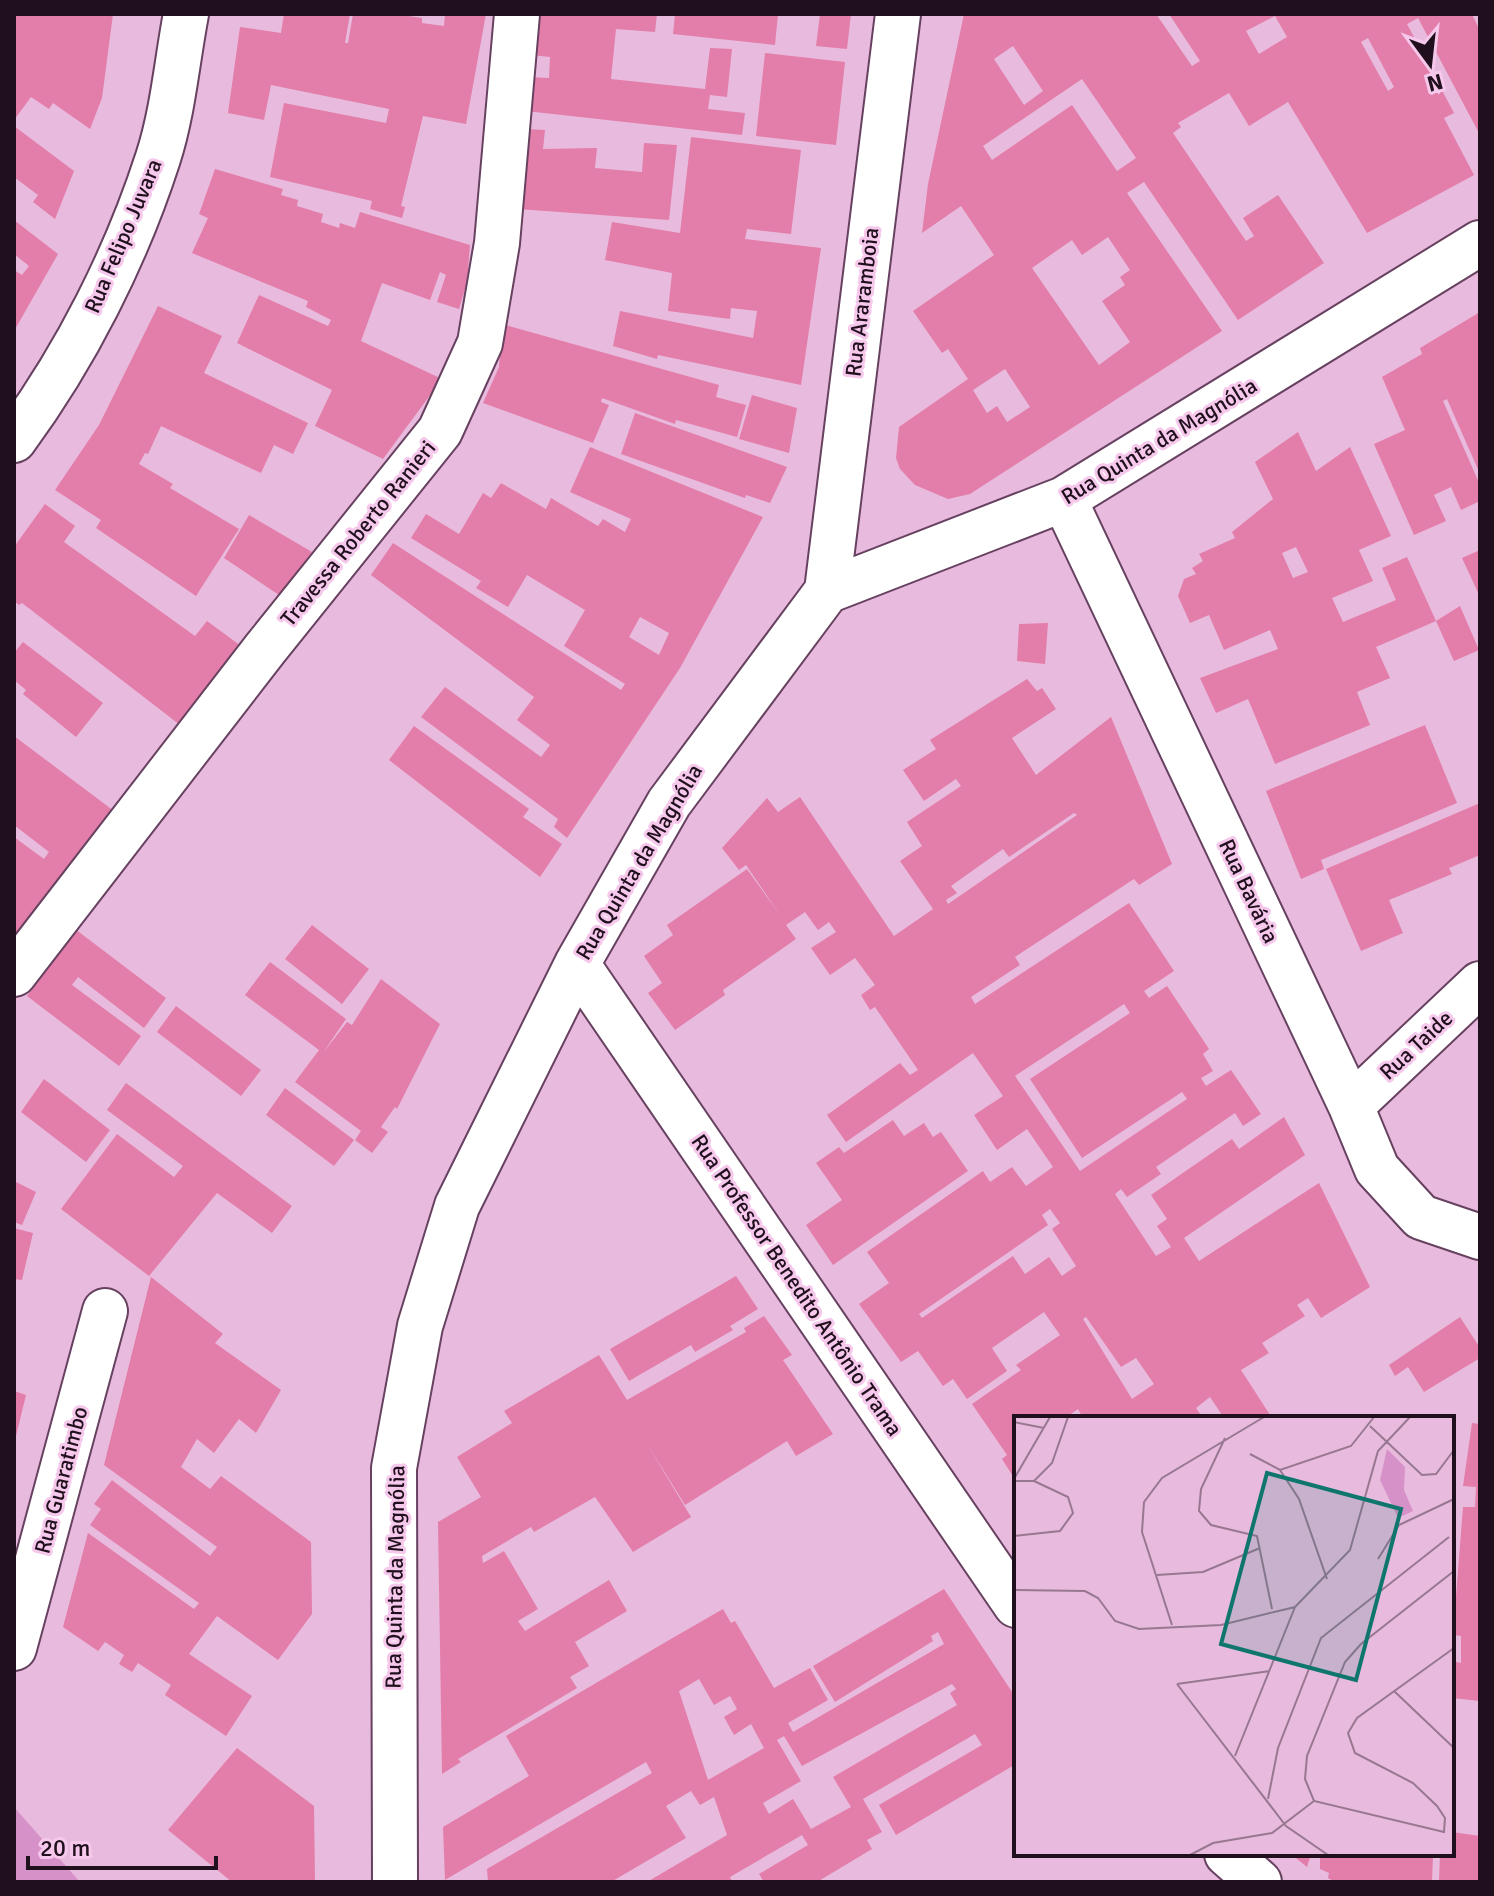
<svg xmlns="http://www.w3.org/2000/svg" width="1494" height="1896" font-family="Signika,sans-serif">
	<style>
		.green { fill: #d791c9 }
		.building { fill: #e37da9; fill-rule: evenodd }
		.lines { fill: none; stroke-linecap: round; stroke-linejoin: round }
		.minor-casing { stroke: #674160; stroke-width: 48 }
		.minor { stroke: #fff; stroke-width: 44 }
		.labels { text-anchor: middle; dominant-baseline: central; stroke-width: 6; stroke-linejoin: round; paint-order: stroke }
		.street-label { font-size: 22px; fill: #20101d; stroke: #f6c8ec }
		.inset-road { fill: none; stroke: #987791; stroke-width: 2 }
		.view { fill: #0f766e; fill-opacity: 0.15; stroke: #0f766e; stroke-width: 4 }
		.inset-edge { fill: none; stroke: #20101d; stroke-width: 4 }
	</style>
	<rect width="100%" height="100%" fill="#e8bbde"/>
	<path class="green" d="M14,1807L80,1882H14Z"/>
	<path class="building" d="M14,14H113L102,98L90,129L53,103L49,109L31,97L14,120Z
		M284,14H350L345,43H348L353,14H395L422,18V23L444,26L445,14H486L466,124L423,116L401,206L405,207L402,218L370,209L372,201L270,177L284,103L386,123L389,109L271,85L264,120L228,113L240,27L281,33Z
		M535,14H657L655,32L616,29L611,79L705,89L710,48L732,49L727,97L710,95L708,109L745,113L742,135L526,111L529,77L549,78L550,57L531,55Z
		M675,14H778L775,45L673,34Z
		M820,14H851L847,49L816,46Z
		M964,14H1156L1192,66L1200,61L1169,14H1472L1480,31V135L1418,18L1407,24L1454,113L1444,118L1474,175L1367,233L1288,102L1249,126L1229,93L1178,123L1181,127L1173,133L1246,241L1254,236L1243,218L1278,195L1324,263L1238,320L1144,182L1127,193L1222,331L970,494L948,499L915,485L900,469L896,458L899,427L968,379L948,349L942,353L913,311L994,255L961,206L922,233L928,184ZM1275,16L1287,37L1259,54L1246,31ZM1368,38L1394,87L1388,91L1361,42ZM1013,46L1043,91L1024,105L994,59ZM1082,79L1136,158L1117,171L1072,105L992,160L983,146ZM1108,237L1130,270L1120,277L1125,285L1102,301L1130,342L1099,365L1032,268L1072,240L1082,255ZM1005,369L1030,407L1007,422L997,406L987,413L973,390Z
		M765,53L845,62L836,145L756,136Z
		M14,126L74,171L55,219L33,202L38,195L14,177Z
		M525,129L545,130L543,149L597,148L595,168L642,172L644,143L677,145L669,220L518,209Z
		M691,137L801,150L791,234L747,229L745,239L821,248L801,385L658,355L657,359L613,346L620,311L753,338L757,311L731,308L730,319L668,311L672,273L605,260L612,222L680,233Z
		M215,169L283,189L281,195L298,200L297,206L323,214L321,222L339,228L340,223L355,228L360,212L470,245L467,282L459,309L437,302L446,275L440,272L430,300L382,283L361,341L442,379L383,459L315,426L332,390L237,343L259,295L328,326L331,320L306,307L308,301L192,253L208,218L199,214Z
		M14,220L58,254L14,331V270L22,275L29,266L14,254Z
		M158,306L222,336L204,373L308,423L293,454L274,445L261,473L161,426L148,454L145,453L139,464L173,484L170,488L239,529L196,596L96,528L101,520L55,490L99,425Z
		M1480,312V474L1447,399L1443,401L1480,485V501L1461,510L1451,487L1434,495L1446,521L1414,535L1374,444L1405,430L1382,377L1422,354L1420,348Z
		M502,324L719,385L716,397L746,405L737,437L676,420L675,424L602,398L601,402L609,405L593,443L483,403L499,367Z
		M752,395L797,408L789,453L739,439Z
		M635,413L787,467L770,503L746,495L745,498L621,454Z
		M1298,432L1316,471L1350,447L1391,536L1359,550L1373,581L1332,598L1343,622L1396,600L1382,568L1407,557L1436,621L1376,647L1390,678L1357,692L1370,725L1275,764L1248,699L1216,713L1200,678L1278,649L1270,630L1224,650L1209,615L1190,623L1178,596L1184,579L1196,574L1192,568L1203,561L1199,554L1235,538L1232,532L1273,499L1255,462ZM1296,547L1308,572L1293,578L1282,553Z
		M590,447L763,517L680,668L567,838L554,827L558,819L421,717L445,687L541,757L550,745L517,720L534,697L371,575L393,543L621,690L625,684L564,646L585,610L527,575L508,607L476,588L481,581L411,538L426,514L459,534L483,493L491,498L501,483L546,509L551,498L598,526L603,519L625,532L631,519L570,492ZM640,617L669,633L659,655L629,637Z
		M45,504L75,526L64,542L195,636L207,621L241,646L180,725L22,603L19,605L14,601V547Z
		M249,515L312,552L279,595L224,558Z
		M1480,550V597L1462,558Z
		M1460,606L1479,650L1454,661L1436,621Z
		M1048,623L1045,664L1017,661L1019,624Z
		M23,642L103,703L76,737L23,694L26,690L14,680V653Z
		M1027,679L1037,691L1042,688L1056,709L1012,738L1036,775L1111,717L1172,864L1139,885L1134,879L1015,957L1020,965L971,997L975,1004L1129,903L1174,971L1144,991L1149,998L1167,986L1209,1049L1203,1054L1213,1071L1201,1078L1206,1086L1231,1070L1261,1114L1243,1126L1235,1113L1156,1167L1161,1174L1127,1197L1121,1189L1115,1194L1156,1256L1171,1247L1157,1226L1167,1219L1151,1195L1232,1139L1239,1149L1284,1117L1305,1155L1184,1238L1199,1261L1319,1183L1370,1287L1321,1318L1308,1298L1297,1305L1305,1316L1262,1343L1269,1353L1241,1370L1272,1418H1224L1210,1397L1196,1408L1203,1418H1083L1078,1409L1065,1418H1016V1481L1002,1459L1007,1455L972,1404L1021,1370L1016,1365L1060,1335L1044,1312L992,1348L1007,1371L967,1399L953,1379L943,1386L918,1351L901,1362L859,1304L889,1283L867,1252L983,1171L990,1182L1012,1167L1026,1186L1053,1167L1027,1129L997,1150L974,1115L1003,1096L973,1053L846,1142L827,1115L900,1063L910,1075L918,1070L875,1007L870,1010L861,995L875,985L855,958L830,975L811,948L836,932L829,922L818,930L805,912L786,925L796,939L723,990L725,995L675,1030L648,993L662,983L644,956L673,935L667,925L747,869L780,915L746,865L739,870L722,848L767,798L778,812L800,797L894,936L933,909L900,861L922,846L907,822L961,786L956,779L924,801L903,770L936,749L930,740ZM1074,813L1077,815L948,904L946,900L957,893L951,886L1003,849L1009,857ZM1124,1004L1130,1013L1030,1079L1082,1158L1182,1092L1187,1099L1080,1171L1015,1076ZM1050,1209L1060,1223L1052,1229L1076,1266L1062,1276L1049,1257L1025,1274L1013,1256L922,1318L919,1314L1048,1225L1042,1215ZM1086,1317L1121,1367L1136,1358L1154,1384L1132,1399L1083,1319Z
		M1425,725L1457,803L1321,860L1324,869L1301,879L1266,791Z
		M414,726L529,809L523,817L562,844L540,877L389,760Z
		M14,736L114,811L14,943V837L44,859L49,852L14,825Z
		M1480,803V855L1449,868L1452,874L1389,900L1403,933L1361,951L1326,869Z
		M312,925L369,969L342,1004L285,959Z
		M75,929L166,998L144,1028L78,977L72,985L141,1036L119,1066L27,996Z
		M270,962L346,1019L323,1053L347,1022L352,1025L381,979L440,1024L397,1109L395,1107L381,1127L388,1132L372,1153L355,1140L361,1131L295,1082L319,1050L245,995Z
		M176,1006L261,1070L241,1096L157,1032Z
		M44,1079L110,1130L86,1162L21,1112Z
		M126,1083L292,1206L272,1233L217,1193L149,1276L61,1209L117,1134L174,1177L183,1166L107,1110Z
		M285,1088L354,1140L334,1166L266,1115Z
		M893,1120L904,1136L924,1123L933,1137L941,1132L968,1171L833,1265L806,1225L842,1200L816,1163L839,1147L844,1153Z
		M14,1181L36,1192L22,1225L14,1222Z
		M14,1228L33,1233L22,1280L14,1279Z
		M736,1276L758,1309L730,1326L733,1330L695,1352L691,1345L629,1381L610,1349Z
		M151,1277L223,1334L215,1343L281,1390L256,1433L239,1419L214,1453L197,1439L181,1467L210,1489L221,1476L311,1542L312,1614L278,1660L217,1616L189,1654L252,1696L226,1736L165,1695L171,1685L138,1663L132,1672L119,1664L124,1655L105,1642L98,1651L63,1627L88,1533L194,1609L199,1603L90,1525L101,1509L94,1504L112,1480L210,1556L217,1547L104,1465Z
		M764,1316L792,1355L783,1360L833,1434L796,1456L787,1441L685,1505L644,1439L691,1517L633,1552L595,1497L534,1532L531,1527L482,1556L483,1563L504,1551L538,1609L518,1621L525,1631L609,1580L627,1611L575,1642L589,1666L570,1677L577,1688L458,1759L461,1762L442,1774L438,1522L481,1497L457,1457L512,1423L504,1411L599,1355L627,1400L746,1332L744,1328Z
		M1460,1317L1480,1348V1358L1424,1392L1408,1367L1395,1376L1389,1365Z
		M14,1391L26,1395L15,1440L14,1439Z
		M1472,1423L1480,1424V1701L1452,1698V1661L1461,1663V1636L1453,1635L1463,1507H1475L1476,1487L1463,1486Z
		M944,1589L1016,1698V1764L896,1835L879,1805L982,1745L975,1734L863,1799L882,1832L867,1840L872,1849L817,1882H764L759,1874L808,1845L802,1835L730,1877L732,1882H647L727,1835L714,1797L700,1805L691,1791L666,1806L686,1838L611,1882H488L487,1869L652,1773L646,1762L445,1880L443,1827L529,1776L506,1736L664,1643L723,1609L731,1623L735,1621L774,1688L810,1668L828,1700L788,1723L793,1732L944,1644L938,1632L931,1636L933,1641L835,1702L813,1666ZM699,1679L714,1705L730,1696L737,1709L724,1717L734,1735L751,1724L764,1748L708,1780L679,1691ZM952,1684L956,1689L950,1693L957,1705L833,1777L851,1807L811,1829L793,1799L769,1814L763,1803L801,1781L777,1740L784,1736L802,1766Z
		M237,1748L314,1806L315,1882H232L168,1830Z
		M1452,1832L1480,1836V1882H1439L1440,1854H1452Z
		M1291,1854H1311L1307,1867Z
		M1320,1854H1433L1432,1882H1335L1328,1878L1329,1873L1320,1869Z"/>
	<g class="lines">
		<g class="minor-casing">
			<path id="minor" d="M14,440C76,356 126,257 158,158C173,112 177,61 186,14
				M1064,499L1351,1106L1377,1169L1421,1217L1480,1237
				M827,591L898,14
				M577,964L1016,1605
				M14,974L265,649L440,431L480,343L497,243L517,14
				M1351,1106L1480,984
				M14,1648L105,1311
				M1227,1854L1259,1882
				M395,1882L394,1468L420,1326L457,1206L577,964L669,803L827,591L1064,499L1480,243"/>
		</g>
		<use href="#minor" class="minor"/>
	</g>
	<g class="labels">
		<g class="street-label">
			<text transform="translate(123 236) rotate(-67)">Rua Felipo Juvara</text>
			<text transform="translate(862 302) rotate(-83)">Rua Araramboia</text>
			<text transform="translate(1159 441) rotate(-31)">Rua Quinta da Magnólia</text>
			<text transform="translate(358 533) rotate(-51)">Travessa Roberto Ranieri</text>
			<text transform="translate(639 862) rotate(-59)">Rua Quinta da Magnólia</text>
			<text transform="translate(1249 891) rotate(65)">Rua Bavária</text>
			<text transform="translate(1416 1045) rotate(-43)">Rua Taide</text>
			<text transform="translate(797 1285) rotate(56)">Rua Professor Benedito Antônio Trama</text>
			<text transform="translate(61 1480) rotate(-75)">Rua Guaratimbo</text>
			<text transform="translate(395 1577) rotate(-89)">Rua Quinta da Magnólia</text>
		</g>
	</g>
	<g transform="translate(1014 1416)">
		<rect width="440" height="440" fill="#e8bbde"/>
		<path d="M373,33L391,51L390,74L399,95L384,102L366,64Z" fill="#d791c9"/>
		<path class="inset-road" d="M0,6L30,12M356,10L408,59L422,58L440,34M211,22L187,73L185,95L197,109L243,120L258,193M236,38L266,54L337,30L360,1M266,54L285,83L313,163M0,63L36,1M0,65H20L38,47L54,1M0,120L46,115L59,97L54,81L20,65M364,143L385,109L440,83M440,155L347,228L331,246L293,340L291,363L300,385L430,416L431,402L423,390L399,367L341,337L334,317L343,302L440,232M143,159L189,156L246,132M0,174L71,175L84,182L101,205L125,213L207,209L281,191L336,134L364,35L396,1M158,209L128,116L130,86L148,62L250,1M163,268L272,410L314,439M163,268L256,255M380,275L440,332M221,340L281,191M254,383L264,332L307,222L435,121M176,439L199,427L258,417L300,385"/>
		<path class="view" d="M253,57L387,93L342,264L207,228Z"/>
		<rect width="440" height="440" class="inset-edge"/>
	</g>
	<rect width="1494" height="1896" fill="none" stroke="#20101d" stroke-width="32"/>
	<g transform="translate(1430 64) rotate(165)" stroke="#f6c8ec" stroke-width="6" paint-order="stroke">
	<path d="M0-6L14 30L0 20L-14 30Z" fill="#20101d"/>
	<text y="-12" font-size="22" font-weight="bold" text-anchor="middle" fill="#20101d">N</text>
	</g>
	<path d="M28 1856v12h188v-12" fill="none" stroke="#20101d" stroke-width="4"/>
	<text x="40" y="1856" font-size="24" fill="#20101d" stroke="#f6c8ec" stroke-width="6" paint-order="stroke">20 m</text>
</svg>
